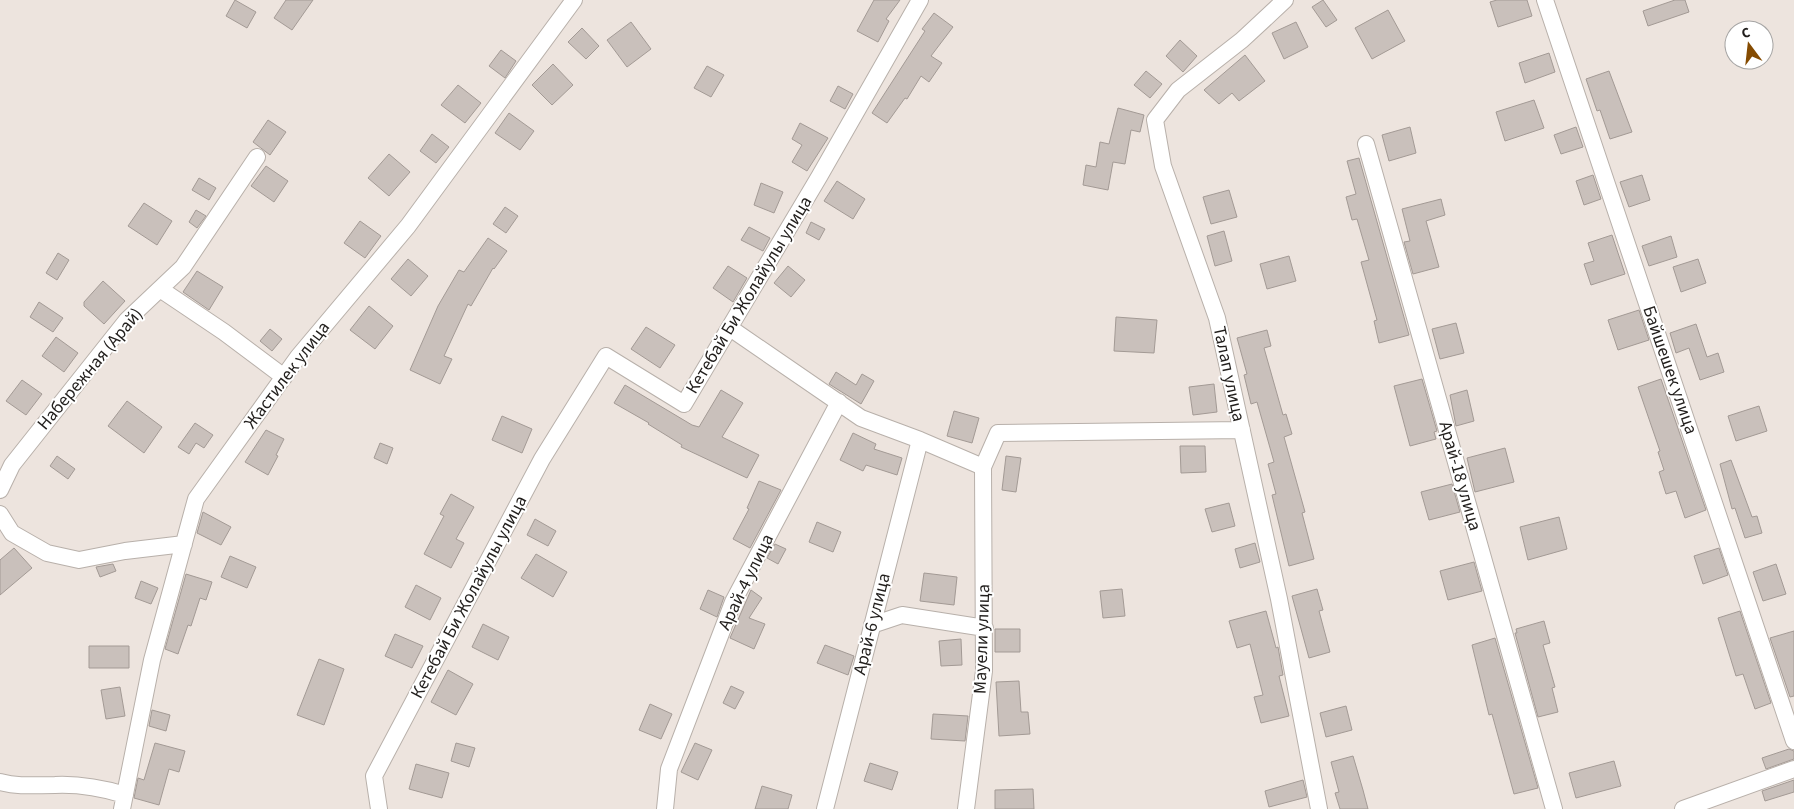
<svg xmlns="http://www.w3.org/2000/svg" width="1794" height="809" font-family="'Source Sans 3',sans-serif">
	<style>
		.building { fill: #c9c0bb; stroke: #a39a95 }
		.lines { fill: none; stroke-linecap: round; stroke-linejoin: round }
		.minor-casing { stroke: #b8b0aa; stroke-width: 18 }
		.minor { stroke: #fff; stroke-width: 16 }
		.labels { text-anchor: middle; dominant-baseline: central; stroke-width: 4; stroke-linejoin: round; paint-order: stroke }
		.street-label { font-size: 18px; fill: #211e1c; stroke: #fff }
	</style>
	<rect width="100%" height="100%" fill="#ede4de"/>
	<path class="building" d="M235,0L256,12L247,28L226,16Z
		M286,0H313L292,30L274,18Z
		M874,0H900L886,19L889,21L878,42L857,31Z
		M1323,0L1337,20L1326,27L1312,7Z
		M1497,0H1527L1532,16L1498,27L1490,2Z
		M1675,0H1685L1689,12L1648,26L1643,11Z
		M1388,10L1405,41L1372,59L1355,28Z
		M934,13L953,27L931,56L942,63L929,82L921,76L907,99L905,98L887,123L872,113L925,31L922,29Z
		M631,22L651,49L627,67L607,40Z
		M1296,22L1308,47L1284,59L1272,33Z
		M582,28L599,46L586,59L568,42Z
		M1180,40L1197,56L1183,72L1166,56Z
		M501,50L516,61L505,78L489,66Z
		M1549,53L1555,72L1525,83L1519,63Z
		M1245,55L1265,81L1239,101L1232,93L1219,104L1204,90Z
		M553,64L573,85L552,105L532,85Z
		M707,66L724,75L711,97L694,88Z
		M1146,71L1162,84L1150,98L1134,85Z
		M1609,71L1632,132L1610,139L1600,110L1597,111L1586,79Z
		M458,85L481,103L465,123L441,105Z
		M838,86L853,94L845,109L830,101Z
		M1534,100L1544,128L1505,141L1496,112Z
		M1118,108L1144,115L1140,132L1131,130L1125,164L1113,162L1108,190L1083,185L1086,165L1096,167L1100,142L1109,144Z
		M509,113L534,131L520,150L495,133Z
		M268,120L286,132L270,155L253,142Z
		M800,123L828,138L807,171L792,162L802,145L792,139Z
		M1410,127L1416,153L1389,161L1382,135Z
		M1576,127L1583,147L1561,154L1554,135Z
		M432,134L449,147L436,163L420,151Z
		M389,154L410,172L389,196L368,178Z
		M1359,158L1409,335L1379,343L1374,321L1377,320L1361,262L1369,260L1357,219L1352,220L1346,197L1356,194L1347,161Z
		M266,166L288,181L274,202L251,186Z
		M1593,175L1601,199L1584,205L1576,181Z
		M1642,175L1650,200L1629,207L1620,182Z
		M199,178L216,188L209,200L192,190Z
		M837,181L865,199L853,219L824,201Z
		M761,183L783,192L774,213L754,205Z
		M1229,190L1237,217L1211,224L1203,197Z
		M1441,199L1445,215L1426,221L1439,267L1413,274L1404,242L1410,241L1402,209Z
		M144,203L172,221L157,245L128,226Z
		M505,207L518,216L506,233L493,224Z
		M196,210L206,216L197,228L189,222Z
		M360,221L381,236L365,258L344,243Z
		M811,222L825,229L819,240L806,233Z
		M749,227L770,238L763,251L741,240Z
		M1224,231L1232,261L1215,266L1207,236Z
		M1612,235L1625,274L1591,285L1584,264L1594,261L1588,243Z
		M1671,236L1677,257L1649,266L1642,246Z
		M488,238L507,251L494,269L493,268L471,306L468,304L444,356L452,359L440,384L410,370L438,306L459,270L464,272Z
		M58,253L69,260L57,280L46,273Z
		M1289,256L1296,281L1267,289L1260,264Z
		M408,259L428,276L411,296L391,279Z
		M1698,259L1706,283L1681,292L1673,267Z
		M728,266L747,278L733,302L713,288Z
		M788,266L805,280L791,297L774,283Z
		M197,271L223,287L209,310L183,292Z
		M103,281L125,301L104,324L84,306V302Z
		M39,302L63,318L53,332L30,317Z
		M369,306L393,326L375,349L350,330Z
		M1639,310L1649,340L1618,350L1608,320Z
		M1116,317L1157,320L1154,353L1114,351Z
		M1456,323L1464,353L1440,359L1432,329Z
		M1696,324L1707,357L1718,353L1724,372L1700,380L1689,348L1676,353L1670,333Z
		M646,327L675,345L660,368L631,349Z
		M270,329L282,339L272,351L260,341Z
		M1267,330L1271,346L1264,348L1283,415L1286,414L1292,434L1284,437L1305,512L1302,513L1314,559L1289,566L1272,495L1276,494L1268,464L1274,462L1257,402L1251,404L1244,375L1247,374L1237,338Z
		M56,337L78,353L64,372L42,356Z
		M836,372L856,385L862,374L874,381L861,404L829,384Z
		M1422,379L1437,431L1434,432L1436,439L1410,446L1394,386Z
		M1661,379L1706,510L1685,518L1676,491L1666,494L1659,472L1664,470L1658,452L1660,451L1638,387Z
		M22,380L42,394L26,415L6,401Z
		M1214,384L1217,412L1193,415L1189,387Z
		M625,385L692,425L699,427L721,390L743,403L722,437L759,455L747,478L681,447L682,445L648,424L649,423L614,403Z
		M1467,390L1474,421L1456,426L1450,395Z
		M127,401L162,427L144,453L108,426Z
		M1759,406L1767,431L1736,441L1728,416Z
		M954,411L979,418L972,443L947,436Z
		M502,416L532,429L522,453L492,440Z
		M195,423L213,435L204,448L196,443L189,454L178,447Z
		M266,430L284,439L276,455L278,456L268,475L245,462Z
		M853,433L876,444L874,449L902,458L897,475L866,465L863,471L840,460Z
		M380,443L393,448L387,464L374,458Z
		M1180,446H1205L1206,472L1181,473Z
		M1505,448L1514,482L1475,492L1467,458Z
		M57,456L75,469L68,479L50,466Z
		M1006,456L1021,458L1016,492L1002,490Z
		M1731,460L1752,517L1757,516L1762,533L1745,538L1735,508L1732,509L1720,464Z
		M759,481L781,490L750,548L733,539L749,509L747,508Z
		M1452,484L1460,512L1429,520L1421,492Z
		M451,494L474,507L456,539L464,543L451,568L424,554L444,516L440,514Z
		M1229,503L1235,526L1212,532L1205,509Z
		M203,512L231,527L221,545L197,533Z
		M1559,517L1567,549L1528,560L1520,527Z
		M535,519L556,531L548,546L527,535Z
		M817,522L841,532L833,552L809,542Z
		M1255,543L1260,562L1240,568L1235,549Z
		M775,544L786,549L778,564L767,558Z
		M14,548L32,568L0,595V560Z
		M1719,548L1728,575L1703,584L1694,556Z
		M536,554L567,572L553,597L521,578Z
		M230,556L256,567L247,588L221,577Z
		M1474,562L1482,591L1448,600L1440,571Z
		M113,564L116,571L100,577L96,567Z
		M1776,564L1786,594L1763,601L1753,572Z
		M924,573L957,577L954,605L920,601Z
		M186,574L212,582L206,600L200,598L191,626L188,625L178,654L165,649Z
		M141,581L158,588L151,604L135,598Z
		M416,585L441,598L430,620L405,607Z
		M1122,589L1125,616L1103,618L1100,591Z
		M1317,589L1323,610L1319,611L1330,652L1309,658L1292,596Z
		M708,590L724,597L717,617L700,609Z
		M751,590L762,598L749,618L765,624L754,649L730,638Z
		M1266,611L1276,648L1278,647L1283,675L1279,676L1289,716L1261,723L1254,697L1263,695L1250,644L1237,648L1229,621Z
		M1740,611L1771,703L1755,709L1743,674L1736,676L1718,618Z
		M1544,621L1550,643L1543,645L1555,687L1552,688L1558,712L1538,717L1515,633H1517L1516,629Z
		M483,624L509,637L498,660L472,647Z
		M995,629H1020V652H995Z
		M1794,631V696L1790,697L1770,638Z
		M395,634L423,646L412,668L385,656Z
		M1495,638L1538,788L1514,794L1492,714L1489,715L1472,645Z
		M961,639L962,665L941,666L939,641Z
		M825,645L854,656L848,675L817,663Z
		M89,646H129V668H89Z
		M319,659L344,669L324,725L297,715Z
		M448,670L473,684L456,715L431,702Z
		M1019,681L1021,712H1028L1030,734L999,736L996,682Z
		M731,686L744,692L735,709L723,703Z
		M120,687L125,716L106,719L101,690Z
		M650,704L672,714L661,739L639,730Z
		M1346,706L1352,730L1326,737L1320,713Z
		M152,710L170,715L166,731L149,726Z
		M933,714L968,716L965,741L931,739Z
		M155,743L185,751L179,772L169,769L159,805L134,798L138,778L144,780Z
		M456,743L475,748L469,767L451,761Z
		M695,743L712,750L698,780L681,772Z
		M1789,749L1794,751V759L1766,769L1762,758Z
		M1353,756L1363,790L1368,809H1340L1335,793L1339,792L1331,762Z
		M1614,761L1621,786L1576,798L1569,773Z
		M870,763L898,772L892,790L864,781Z
		M416,764L449,773L442,798L409,789Z
		M1303,780L1307,797L1269,807L1265,791Z
		M1794,780V792L1765,801L1762,791Z
		M762,786L792,795L788,809H755Z
		M1033,789L1034,809H995V790Z"/>
	<g class="lines">
		<g class="minor-casing">
			<path id="minor" d="M1285,0L1242,40L1178,90L1155,120L1163,166L1217,318L1279,599L1319,809
				M1545,0L1794,741
				M1366,144L1554,809
				M160,289L224,332L284,377
				M730,328L861,418L920,440L983,467
				M0,490L12,465L127,320L183,267L257,157
				M0,514L12,533L47,553L79,560L125,551L184,544
				M872,625L902,615L985,628
				M0,782C19,787 35,785 55,785C78,784 102,788 125,795
				M122,809L152,660L196,499L298,357L408,226L574,0
				M379,809L374,776L542,459L606,356L684,404L819,177L920,0
				M665,809L669,769L733,602L839,402
				M825,809L920,440
				M966,809L984,671L983,467L998,433L1242,430
				M1683,809L1794,769"/>
		</g>
		<use href="#minor" class="minor"/>
	</g>
	<g class="labels">
		<g class="street-label">
			<text transform="translate(749 295) rotate(-59)">Кетебай Би Жолайулы улица</text>
			<text transform="translate(90 369) rotate(-50)">Набережная (Арай)</text>
			<text transform="translate(1670 370) rotate(71)">Байшешек улица</text>
			<text transform="translate(1229 374) rotate(78)">Талап улица</text>
			<text transform="translate(287 375) rotate(-53)">Жастилек улица</text>
			<text transform="translate(1460 476) rotate(74)">Арай-18 улица</text>
			<text transform="translate(746 582) rotate(-64)">Арай-4 улица</text>
			<text transform="translate(469 597) rotate(-62)">Кетебай Би Жолайулы улица</text>
			<text transform="translate(872 624) rotate(-76)">Арай-6 улица</text>
			<text transform="translate(982 639) rotate(-88)">Мауели улица</text>
		</g>
	</g>
	<g transform="translate(1749 45) rotate(345)"><circle r="24" fill="#ffffff" stroke="#a6a5a4"/>
	<path d="M0-4L9 19L0 12L-9 19Z" fill="#854b01"/>
	<text y="-8" font-size="14" font-weight="bold" text-anchor="middle" fill="#211e1c">С</text>
	</g>
</svg>
